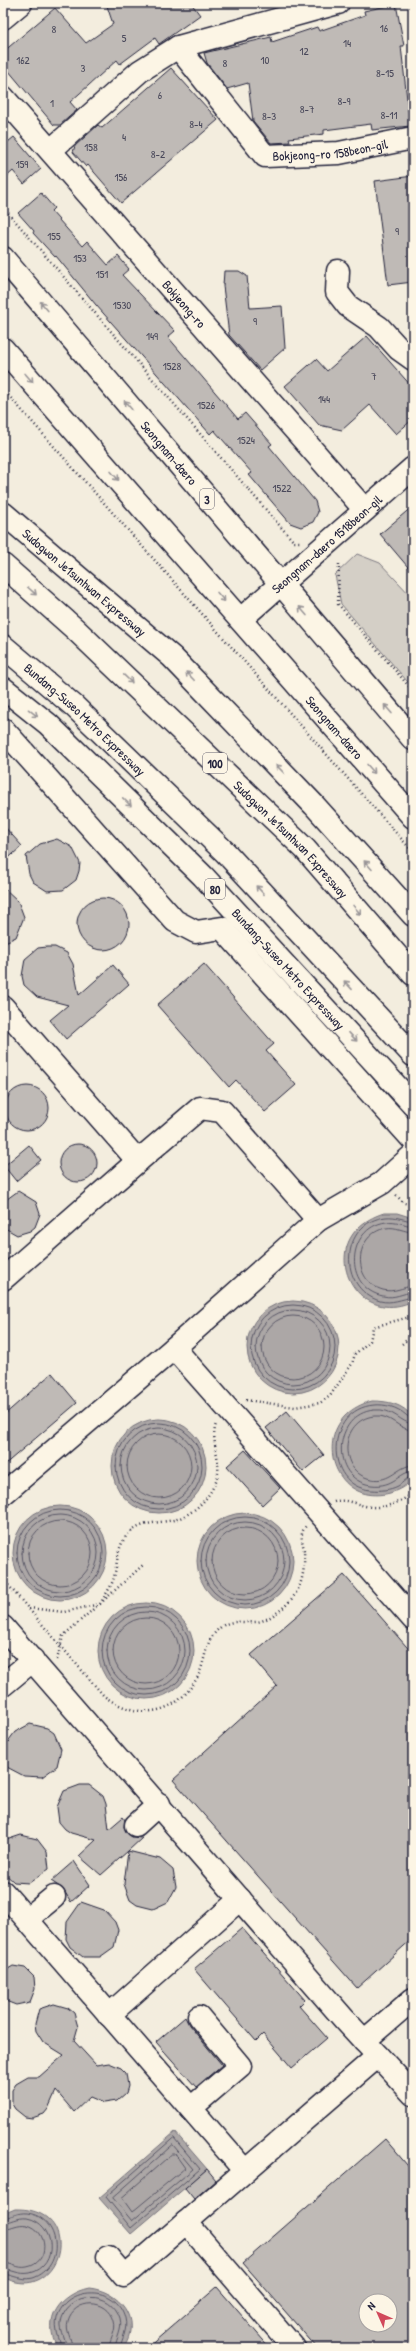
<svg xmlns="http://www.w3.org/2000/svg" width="416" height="2351" font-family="'Patrick Hand',sans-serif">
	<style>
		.green { fill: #d4cfc6; stroke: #7b7880 }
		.water { fill: #aca7a6; stroke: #75727b }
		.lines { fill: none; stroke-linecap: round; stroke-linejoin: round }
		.shore { stroke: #595766; stroke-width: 1 }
		.building { fill: #bfbab6; stroke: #22223b; fill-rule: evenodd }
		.minor-casing { stroke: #22223b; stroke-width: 25 }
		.major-casing { stroke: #22223b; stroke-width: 25 }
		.highway-casing { stroke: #22223b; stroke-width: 25 }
		.path { stroke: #22223b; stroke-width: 2.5; stroke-dasharray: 1 3; stroke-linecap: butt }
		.minor { stroke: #fcf5e5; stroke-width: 22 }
		.major { stroke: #fcf5e5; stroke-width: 22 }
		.highway { stroke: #fcf5e5; stroke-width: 22 }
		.oneway { stroke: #9a9698 }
		.labels { text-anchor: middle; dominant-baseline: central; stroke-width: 4; stroke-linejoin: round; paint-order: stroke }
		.number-label { font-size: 11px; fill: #49485a }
		.shield { fill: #fcf5e5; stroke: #63616e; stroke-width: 1 }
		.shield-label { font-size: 12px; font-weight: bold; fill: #22223b }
		.street-label { font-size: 13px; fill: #22223b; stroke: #fcf5e5 }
	</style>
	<rect width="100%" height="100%" fill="#f3edde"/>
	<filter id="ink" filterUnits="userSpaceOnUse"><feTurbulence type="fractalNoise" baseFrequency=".025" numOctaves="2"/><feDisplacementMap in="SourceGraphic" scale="8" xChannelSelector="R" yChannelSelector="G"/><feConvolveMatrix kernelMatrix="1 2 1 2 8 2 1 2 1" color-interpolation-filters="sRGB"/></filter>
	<g filter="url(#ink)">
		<path class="green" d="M357,554L380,563L413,598V688L341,604L335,575Z"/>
		<path class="water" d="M384,1213H397L413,1218V1301C352,1330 311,1236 384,1213Z
			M247 1347a46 46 0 1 1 92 0a46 46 0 1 1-92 0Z
			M372,1401C389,1401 402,1404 413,1417V1478C407,1486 399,1490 390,1493C329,1509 306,1418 372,1401Z
			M112 1466a47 47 0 1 1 94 0a47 47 0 1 1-94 0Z
			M13 1553a47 47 0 1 1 94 0a47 47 0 1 1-94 0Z
			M197 1561a48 48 0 1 1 96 0a48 48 0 1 1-96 0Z
			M98 1651a48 48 0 1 1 96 0a48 48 0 1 1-96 0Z
			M175,2132L207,2169L131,2234L99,2198Z
			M15,2209C88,2207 61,2308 3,2277V2214Z
			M89,2288C119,2291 143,2319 123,2348H58C41,2320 60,2294 89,2288Z"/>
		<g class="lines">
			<path class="shore" d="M413,1221C404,1220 396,1216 386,1217C340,1222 337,1288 380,1301C392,1304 401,1299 413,1297
				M413,1226C404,1225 396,1220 386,1222C346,1228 343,1288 383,1296C395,1299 402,1293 413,1292
				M413,1232C404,1232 396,1226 386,1228C354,1234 351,1281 383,1290C394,1293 402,1287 413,1286
				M251 1347a42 42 0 1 1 84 0a42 42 0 1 1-84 0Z
				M256 1347a37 37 0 1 1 74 0a37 37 0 1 1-74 0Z
				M262 1347a31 31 0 1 1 62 0a31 31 0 1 1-62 0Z
				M413,1419C409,1419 409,1417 406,1415C397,1407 385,1404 374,1405C325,1409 323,1486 371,1490C380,1491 390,1490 398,1486C403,1483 407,1477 413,1476
				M116 1466a43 43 0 1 1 86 0a43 43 0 1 1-86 0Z
				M413,1424C400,1423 394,1408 374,1410C333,1414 329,1479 371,1485C394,1488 399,1472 413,1471
				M121 1466a38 38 0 1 1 76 0a38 38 0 1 1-76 0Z
				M413,1430C398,1430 391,1414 374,1416C340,1420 337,1472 371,1479C391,1483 397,1466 413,1465
				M127 1466a32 32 0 1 1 64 0a32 32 0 1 1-64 0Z
				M17 1553a43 43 0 1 1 86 0a43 43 0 1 1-86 0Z
				M22 1553a38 38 0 1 1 76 0a38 38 0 1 1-76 0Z
				M201 1561a44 44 0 1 1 88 0a44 44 0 1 1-88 0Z
				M28 1553a32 32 0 1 1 64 0a32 32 0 1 1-64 0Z
				M206 1561a39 39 0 1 1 78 0a39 39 0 1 1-78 0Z
				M212 1561a33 33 0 1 1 66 0a33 33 0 1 1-66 0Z
				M102 1651a44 44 0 1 1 88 0a44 44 0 1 1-88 0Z
				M107 1651a39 39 0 1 1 78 0a39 39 0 1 1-78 0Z
				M113 1651a33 33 0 1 1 66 0a33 33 0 1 1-66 0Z
				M174,2138L200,2169L131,2228L106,2197Z
				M173,2145L193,2169L132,2221L113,2198Z
				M172,2154H175L185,2168L132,2212L122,2198Z
				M3,2218C11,2217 18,2212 27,2213C61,2217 66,2267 33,2278C21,2281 14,2275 3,2274
				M3,2223C11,2222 18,2217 27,2218C56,2223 59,2267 30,2273C19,2275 13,2270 3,2269
				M3,2229C12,2228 18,2223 27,2225C49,2230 50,2263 27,2267C18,2269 12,2263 3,2263
				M61,2348C60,2338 54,2330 57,2318C66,2285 117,2284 125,2318C128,2330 122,2338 120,2348
				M66,2348C66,2337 58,2330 62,2318C71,2291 111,2290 120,2318C123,2330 116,2338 115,2348
				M72,2348C72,2338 65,2331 68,2321C74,2298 108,2298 114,2321C117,2331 110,2338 109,2348"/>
		</g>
		<path class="building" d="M106,3H191L200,15L159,44L155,38L120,64L117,60L70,102L77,110L60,125H54L3,64V52L55,8L86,43L113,24Z
			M396,4L404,46H401L410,126L372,130L371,124L324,130V134L289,138L290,142L271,143L253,121L248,83L227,89L207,63L204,53L271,37L272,42L317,27L319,31L365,15L364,11Z
			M171,68L218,120L121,203L88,165L86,167L73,152L75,146L98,125L102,128Z
			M14,137L41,169L24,184L13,171L3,180V146Z
			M413,176V282L388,285L375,181Z
			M41,193L54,208L51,211L82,246L87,241L108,265L118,256L129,269L122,275L175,331L168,337L238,419L245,413L272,444L269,446L315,501L318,512L313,522L301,527L290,523L249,475L252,473L214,430L210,434L96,305L56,256L55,257L33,233L34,231L18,213Z
			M224,271H239L247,276L250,308L282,306L285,348L260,370L229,335L223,286Z
			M367,336L413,388V419L396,434L370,405L342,430L319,425L285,386L316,359L327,371Z
			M413,506V573L380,534Z
			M3,825L22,846L3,863Z
			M57,839L72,847L80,863L79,871L76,880L63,890L47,891L33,882L29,874L26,856L40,844Z
			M3,887L18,901L24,917L16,937L3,943Z
			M77 924a26 26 0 1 1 52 0a26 26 0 1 1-52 0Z
			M47,947H55L67,953L73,964L79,995L113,965L129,984L66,1039L50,1020L68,1005L37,997L24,985L22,976L25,959L38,948Z
			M204,964L274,1044L266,1051L296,1085L265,1112L236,1080L229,1087L157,1005Z
			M5 1108a22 22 0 1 1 44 0a22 22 0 1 1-44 0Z
			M59 1163a19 19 0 1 1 38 0a19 19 0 1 1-38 0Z
			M29,1145L41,1160L16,1181L4,1166Z
			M18,1191L36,1202L40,1214L35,1227L30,1231L17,1235L3,1227V1202Z
			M52,1373L77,1403L3,1466V1416Z
			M287,1411L324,1455L303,1472L266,1428Z
			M245,1450L280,1488L262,1505L227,1466Z
			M344,1575L413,1654V1938L357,1988L173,1780L277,1686L251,1655Z
			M30,1724L47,1728L54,1733L61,1749L57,1766L42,1777L24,1776L3,1765V1744H6L15,1732Z
			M80,1785H89L103,1796L106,1804L109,1829L123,1817L125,1820L124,1827L127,1833L132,1837L142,1838L128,1851L160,1859L173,1870L176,1887L168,1902L153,1909L137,1905L130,1900L124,1884L128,1851L101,1875L79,1856L96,1840L71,1833L65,1829L59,1822L57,1807L64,1791Z
			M21,1835L37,1839L47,1852L49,1869L29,1883L14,1882L3,1872V1841Z
			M74,1861L90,1885L71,1902L63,1889L51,1881Z
			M81,1902L104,1910L115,1922L118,1930L114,1947L100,1957H83L70,1947L66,1939L67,1922Z
			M242,1928L305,2000L299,2006L327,2038L292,2068L263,2034L256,2041L194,1969Z
			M13,1966L25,1968L34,1977L35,1989L30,2002L16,2005L3,2000V1972Z
			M54,2004L68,2008L74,2013L78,2027L74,2041L96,2065L109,2063L121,2068L126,2073L128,2086L126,2093L117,2101L104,2103L90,2097L74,2112L56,2091L48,2109L44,2114L32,2118L25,2117L15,2109L12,2104V2090L16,2084L28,2077H39L64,2055L43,2042L36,2031L35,2024L39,2009Z
			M185,2017L189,2025L222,2065L196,2087L156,2042Z
			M385,2139L413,2172V2348H317L243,2263ZM366,2301H390V2325H366Z
			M207,2169L216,2180L194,2199L185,2188Z
			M217,2287L270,2348H147Z"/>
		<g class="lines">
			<g class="minor-casing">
				<g id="minor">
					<path d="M3,18L21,3"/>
					<path id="s1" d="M178,47L265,156L339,153L413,138"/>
					<path id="s2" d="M3,97L365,510"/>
					<path d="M51,150L140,71L178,47L338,3"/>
					<path d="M338,271L337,292L348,306L379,327L399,349L413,359"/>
					<path id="s3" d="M241,619L413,468"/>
					<path d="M3,729L175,921L196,932L222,928L413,1140"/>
					<path d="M3,1007L138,1161L200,1108L222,1111L318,1220"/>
					<path d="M3,1279L138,1161"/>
					<path d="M174,1348L413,1619"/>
					<path d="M3,1494L174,1348L318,1220L382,1183L413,1155"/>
					<path d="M3,1627L344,2019L413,2094"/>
					<path d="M3,1685L33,1660"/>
					<path d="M136,1825L159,1804"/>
					<path d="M3,1892L245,2171"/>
					<path d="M27,1919L54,1897"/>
					<path d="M109,2015L240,1899"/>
					<path d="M364,2041L413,1999"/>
					<path d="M191,2108L240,2066L199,2017"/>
					<path d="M186,2222L294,2348"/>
					<path d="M108,2257L124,2276L378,2056"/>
				</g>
			</g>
			<g class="major-casing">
				<g id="major">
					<path id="s4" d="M3,258L413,739"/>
					<path id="s5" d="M3,349L413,817"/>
				</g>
			</g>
			<g class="highway-casing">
				<g id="highway">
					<path id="s6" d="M3,513L172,657L314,805L413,915"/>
					<path id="s7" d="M3,565L75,629L305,849L413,974"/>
					<path id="s8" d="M3,646L74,706L225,852L413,1055"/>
					<path id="s9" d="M3,688L48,724L203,876L413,1104"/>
				</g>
			</g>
			<path class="path" d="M3,207L294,542H300
				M3,389L413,852
				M339,564L338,604L413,691
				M396,1195L404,1203L413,1205
				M402,1344L413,1335
				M246,1400L295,1407L320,1403L330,1396L352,1364L355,1354L370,1341L373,1327L413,1316
				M334,1502C345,1498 355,1504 365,1506C382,1510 400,1503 413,1493
				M3,1579L104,1696C137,1720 175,1717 197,1678C207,1660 203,1641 221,1627C231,1619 244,1623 256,1622C269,1621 286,1607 293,1597C303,1585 305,1566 304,1551C303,1541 298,1534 307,1525
				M103,1601L143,1565
				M29,1608L64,1612L100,1604C105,1595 112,1586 114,1577C118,1561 117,1542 131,1532C145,1520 161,1524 177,1519C195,1513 211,1497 217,1478C222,1460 210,1442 216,1424
				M57,1660L63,1636L98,1605"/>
			<use href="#minor" class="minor"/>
			<use href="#major" class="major"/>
			<use href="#highway" class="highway"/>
		</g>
		<defs><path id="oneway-shaft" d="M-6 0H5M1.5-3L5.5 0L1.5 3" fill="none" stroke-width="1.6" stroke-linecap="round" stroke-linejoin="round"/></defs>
		<g class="oneway">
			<use href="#oneway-shaft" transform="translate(44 306) rotate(-130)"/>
			<use href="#oneway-shaft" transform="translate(29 378) rotate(49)"/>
			<use href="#oneway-shaft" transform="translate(128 405) rotate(-130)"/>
			<use href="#oneway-shaft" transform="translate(115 476) rotate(49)"/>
			<use href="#oneway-shaft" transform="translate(32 591) rotate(42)"/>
			<use href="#oneway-shaft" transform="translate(221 597) rotate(49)"/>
			<use href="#oneway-shaft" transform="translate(303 611) rotate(-131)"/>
			<use href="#oneway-shaft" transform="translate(190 676) rotate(-134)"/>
			<use href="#oneway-shaft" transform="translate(128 679) rotate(44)"/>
			<use href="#oneway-shaft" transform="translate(388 709) rotate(-131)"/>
			<use href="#oneway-shaft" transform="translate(33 713) rotate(39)"/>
			<use href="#oneway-shaft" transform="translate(280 769) rotate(-134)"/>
			<use href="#oneway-shaft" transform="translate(371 769) rotate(49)"/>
			<use href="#oneway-shaft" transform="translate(127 802) rotate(44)"/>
			<use href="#oneway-shaft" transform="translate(368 865) rotate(-132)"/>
			<use href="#oneway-shaft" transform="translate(260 890) rotate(-133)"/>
			<use href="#oneway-shaft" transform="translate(357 910) rotate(49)"/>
			<use href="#oneway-shaft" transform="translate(348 985) rotate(-133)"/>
			<use href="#oneway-shaft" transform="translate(353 1037) rotate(47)"/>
		</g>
	</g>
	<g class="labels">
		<g class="number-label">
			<text x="384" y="28">16</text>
			<text x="54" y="29">8</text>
			<text x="124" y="38">5</text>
			<text x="347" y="43">14</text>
			<text x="304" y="51">12</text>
			<text x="23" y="60">162</text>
			<text x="265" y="60">10</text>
			<text x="225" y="63">8</text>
			<text x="83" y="68">3</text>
			<text x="385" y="73">8-15</text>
			<text x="160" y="95">6</text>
			<text x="344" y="101">8-9</text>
			<text x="52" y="103">1</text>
			<text x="307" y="109">8-7</text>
			<text x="389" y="115">8-11</text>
			<text x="269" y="116">8-3</text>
			<text x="196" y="124">8-4</text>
			<text x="124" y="137">4</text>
			<text x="91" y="147">158</text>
			<text x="158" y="154">8-2</text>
			<text x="22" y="164">159</text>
			<text x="121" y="177">156</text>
			<text x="397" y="231">9</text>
			<text x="54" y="236">155</text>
			<text x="80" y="258">153</text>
			<text x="102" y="274">151</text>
			<text x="122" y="305">1530</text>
			<text x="255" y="321">9</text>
			<text x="152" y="336">149</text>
			<text x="172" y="366">1528</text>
			<text x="374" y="376">7</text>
			<text x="324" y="399">144</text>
			<text x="206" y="405">1526</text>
			<text x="246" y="440">1524</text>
			<text x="282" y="488">1522</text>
		</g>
		<g class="shield">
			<rect x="200" y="489" width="14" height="20" rx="3"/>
			<rect x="203" y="753" width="24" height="20" rx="3"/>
			<rect x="205" y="879" width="20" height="20" rx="3"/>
		</g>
		<g class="shield-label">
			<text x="207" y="499">3</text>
			<text x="215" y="763">100</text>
			<text x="215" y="889">80</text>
		</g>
		<g class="street-label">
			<text stroke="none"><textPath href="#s1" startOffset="205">Bokjeong-ro 158beon-gil</textPath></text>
			<text stroke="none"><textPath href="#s2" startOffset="275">Bokjeong-ro</textPath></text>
			<text stroke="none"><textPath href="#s4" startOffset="256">Seongnam-daero</textPath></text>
			<text stroke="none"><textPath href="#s3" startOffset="114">Seongnam-daero 1518beon-gil</textPath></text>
			<text stroke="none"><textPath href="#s6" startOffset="107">Sudogwon Je1sunhwan Expressway</textPath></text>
			<text stroke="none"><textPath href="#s8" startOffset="110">Bundang-Suseo Metro Expressway</textPath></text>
			<text stroke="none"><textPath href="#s5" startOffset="503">Seongnam-daero</textPath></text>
			<text stroke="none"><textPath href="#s7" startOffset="398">Sudogwon Je1sunhwan Expressway</textPath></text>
			<text stroke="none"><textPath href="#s9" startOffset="401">Bundang-Suseo Metro Expressway</textPath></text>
		</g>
	</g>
	<rect width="416" height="2351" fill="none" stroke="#fcf5e5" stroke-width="16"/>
	<rect x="8" y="8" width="400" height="2335" fill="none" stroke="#22223b" stroke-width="1.5" filter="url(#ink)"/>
	<g transform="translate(378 2313) rotate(315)"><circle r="19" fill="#fcf5e5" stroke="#a5a1a1"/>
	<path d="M0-3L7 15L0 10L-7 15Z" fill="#d1495b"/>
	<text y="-6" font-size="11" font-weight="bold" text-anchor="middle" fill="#22223b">N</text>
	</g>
</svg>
